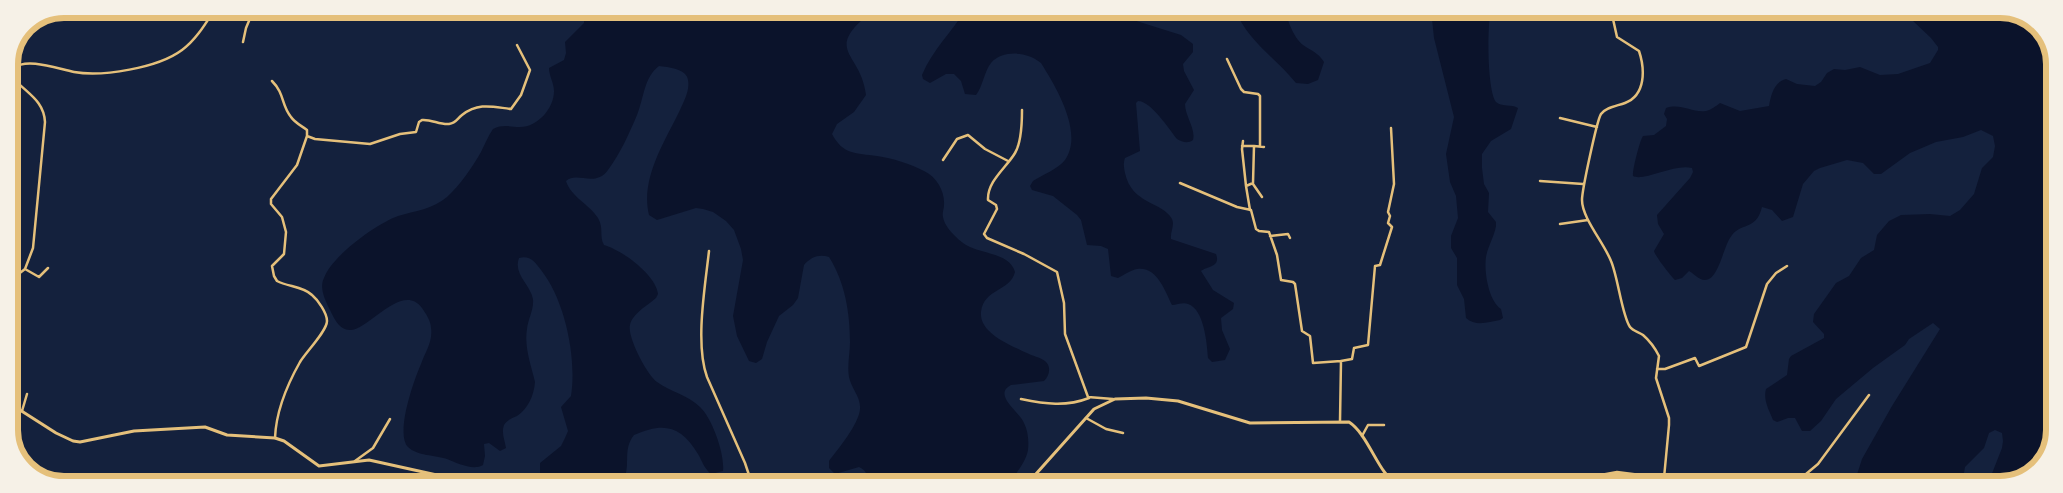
<svg xmlns="http://www.w3.org/2000/svg" width="2063" height="493" font-family="Literata,serif">
	<style>
		.water { fill: #0b132b }
		.lines { fill: none; stroke-linecap: round; stroke-linejoin: round }
		.minor { stroke: #e5c07b; stroke-width: 2.5 }
		.secondary { stroke: #e5c07b; stroke-width: 3 }
		.rim { fill: none; stroke: #e5c07b; stroke-width: 6 }
	</style>
	<rect width="100%" height="100%" fill="#14213d"/>
	<path class="water" d="M581,9H875C820,52 861,50 866,95L854,112L837,124L832,134C843,155 856,153 877,156C892,158 911,164 924,171C937,177 945,192 944,205C944,209 942,213 943,217C944,224 950,231 955,236C959,240 965,245 970,247C985,254 1010,254 1015,272C1010,292 984,288 981,312C979,333 1010,345 1027,353C1032,356 1040,357 1045,361C1052,367 1049,376 1044,381L1011,385C992,395 1020,412 1024,423C1028,431 1029,441 1028,450C1026,462 1015,475 1008,484H866C868,475 867,471 859,467L835,474L829,468V461C838,449 859,424 860,409C861,397 851,388 849,377C847,366 850,353 850,342C850,313 845,282 829,257C819,254 811,257 804,265L798,298L793,305L779,316L767,342L762,359L756,363L749,361L737,336L733,316L743,260L741,249L734,230L726,221L713,212L703,209L696,208L657,220L649,215C640,179 665,141 680,110C684,101 690,90 688,80C687,69 668,67 659,66C644,77 644,98 637,115C629,134 620,154 608,170C595,188 577,171 566,181C571,197 589,204 598,218C604,228 599,236 604,245C622,250 656,275 658,294L656,298C648,305 632,314 630,325C627,337 647,375 657,382C671,392 688,395 700,407C712,418 725,454 723,471L711,474C704,468 702,461 698,454C681,425 663,422 634,435C623,449 630,461 625,477L615,483H560L542,480L540,476V463L561,446L565,438L568,431L561,407L571,396C577,358 565,300 541,270C535,262 530,255 519,258C513,274 530,284 533,299C534,310 528,319 527,329C524,347 531,365 535,382C534,395 528,409 517,416C512,418 507,420 504,425C501,433 505,441 506,448L500,451L489,443L484,444L485,456L483,465C473,471 457,463 447,459C435,455 417,456 408,447C395,433 414,380 421,364C425,352 433,342 431,328C431,321 426,314 422,308C402,281 368,331 350,330C339,330 334,318 330,310C325,300 319,288 324,278C332,256 376,224 398,216C415,211 433,209 447,197C460,185 472,168 481,152C485,144 488,136 493,129C503,124 510,127 520,127C538,127 554,108 554,91C554,83 549,76 549,68L564,60L566,53L565,42L584,23V14Z
		M966,9H1129L1128,13L1130,19L1181,35L1193,44V52L1183,64L1184,71L1194,90L1185,104C1185,116 1196,129 1193,140C1188,144 1182,142 1177,139C1169,129 1151,101 1138,101L1136,103L1140,151L1125,158C1123,164 1124,168 1125,173C1132,205 1162,201 1172,219C1175,225 1170,232 1171,239L1216,254C1221,267 1207,266 1201,271L1213,290L1234,303L1233,309L1221,318L1222,330L1230,349L1225,360L1212,362L1208,358C1207,343 1204,309 1188,304C1183,302 1177,305 1172,305C1165,291 1157,266 1137,269C1131,270 1124,275 1118,278L1111,276L1108,249L1101,246L1087,245L1081,220L1077,215L1053,196L1032,190L1030,186L1033,181C1042,175 1058,169 1065,160C1084,133 1056,87 1041,63C1029,52 1003,49 991,63C984,72 983,86 976,95L965,94L961,81L954,74H946L930,83L923,79L922,75C932,50 952,32 966,9Z
		M1235,9H1285C1288,22 1294,40 1306,47C1314,52 1319,54 1324,62L1318,80L1308,84L1296,83C1276,58 1247,41 1235,9Z
		M1434,10H1491C1487,25 1487,90 1496,102C1501,107 1512,104 1518,108L1511,129L1491,141L1482,154V168L1484,184L1489,193L1488,212L1496,222V226C1494,237 1488,246 1486,257C1484,271 1488,300 1501,309L1503,318L1500,320C1488,322 1476,327 1466,318L1464,299L1457,285V258L1451,248V236L1458,218L1456,196L1450,182L1446,154L1454,117L1434,38L1432,19Z
		M1533,10H1561L1562,12L1559,19C1549,22 1539,18 1533,10Z
		M1891,10H2011L2026,19L2031,33L2046,40L2054,56L2053,277C2044,288 2039,302 2053,311V441L2033,473L2000,484H1995L1991,476L2002,448L2003,441L2002,433L1995,430L1989,433L1984,448L1965,467L1962,484H1854L1862,459L1892,406L1940,329L1933,323L1909,339L1905,345L1873,368L1836,399L1821,421L1810,431H1802L1795,418H1788L1777,422L1773,420C1769,410 1763,400 1766,389L1787,375L1789,359L1791,356L1824,338V334L1813,322L1814,314L1836,283L1849,276L1861,258L1874,250L1877,235L1889,221L1901,215L1930,214L1950,216L1960,210L1974,194L1982,168L1993,157L1995,146L1993,136L1981,130L1963,137L1936,142L1910,153L1881,174H1874L1863,163L1847,160L1820,168L1814,171L1803,184L1793,217L1782,221L1772,210L1762,207C1756,232 1740,221 1730,238C1724,247 1719,274 1709,279C1701,283 1696,275 1689,271L1682,278L1675,280C1671,276 1655,256 1654,251L1664,234L1658,224L1657,215L1690,178L1693,172L1692,168C1675,163 1643,182 1633,176C1632,171 1640,140 1643,136L1654,135L1666,126L1667,119L1664,114L1666,108C1681,103 1692,113 1706,111C1711,110 1716,106 1720,103L1740,111L1769,106C1771,95 1774,82 1786,79L1797,84L1815,86L1821,82L1827,73L1834,69L1845,70L1860,67L1880,75L1898,74L1930,63L1938,50V47L1931,38L1912,20Z"/>
	<g class="lines">
		<path class="minor" d="M1611,10L1617,37L1639,51C1645,69 1646,95 1625,103C1617,106 1606,107 1601,114C1597,120 1582,190 1582,200C1582,218 1604,243 1611,261C1618,277 1622,316 1630,327C1633,331 1639,332 1643,335C1650,341 1655,348 1659,356L1656,378L1669,418V425L1664,478
			M243,42L246,28L254,9
			M12,55L16,66
			M1227,59L1241,89L1244,92L1258,94L1260,96V146
			M272,81C285,94 281,105 291,117C295,123 302,126 307,130V136
			M1022,110C1022,122 1021,143 1015,153C1007,167 987,181 988,200L996,205L997,209L984,234L987,238L1024,254L1057,272L1064,303L1065,334L1088,397L1113,399
			M1560,118L1597,127
			M1243,141L1242,149L1246,186
			M1242,146H1254
			M943,160L957,139L968,135L985,149L1008,161
			M1540,181L1583,184
			M1180,183L1237,207L1251,210L1256,229L1259,231L1269,232L1277,255L1281,280L1293,282L1295,284L1302,331L1310,336L1313,363L1341,361L1340,421
			M1253,184L1262,197
			M1250,210L1246,186L1253,183L1254,146L1264,147
			M1560,224L1588,220
			M1270,236L1288,234L1290,238
			M709,251C705,287 695,344 707,377L745,463L752,484
			M25,269L39,277L48,268
			M9,276H16L25,269L33,248L45,122C44,101 28,94 15,80L13,75L14,68C27,57 58,69 74,72C102,77 158,68 182,50C196,40 206,23 215,9
			M1341,361L1352,359L1354,348L1368,345L1375,266L1380,265L1392,227L1388,223L1390,216L1388,212L1394,184L1391,128
			M1657,369H1665L1695,358L1699,366L1746,347L1767,284L1776,273L1787,266
			M1021,399C1045,404 1066,407 1089,398
			M22,411L27,394
			M1086,418L1106,429L1123,433
			M1362,436L1368,425H1384
			M275,438C276,411 287,385 300,362C306,352 327,331 327,321C327,313 318,300 312,295C303,286 288,287 277,281L274,276L272,266L284,254L286,232L282,217L271,204V199L297,165L307,136L315,139L370,144L400,134L416,132L419,122L422,120C431,119 440,125 449,124C456,123 457,119 462,115C479,102 493,107 511,109L521,95L530,70L517,45
			M355,461L373,448L390,419
			M1603,475V484
			M1351,479H1390
			M1552,484L1617,472L1664,478L1708,479L1726,484
			M1794,484L1818,464L1869,395"/>
		<path class="secondary" d="M9,403L56,433L73,441L80,442L134,431L205,427L227,435L275,438L284,441L319,466L369,460L473,483
			M1027,484L1094,409L1115,399L1146,398L1178,401L1250,423L1349,422C1369,435 1378,474 1397,484
			M1439,484L1459,480L1496,484"/>
	</g>
	<path d="M0 0H2063V493H0ZM64 18H2000A46 46 0 0 1 2046 64V430A46 46 0 0 1 2000 476H64A46 46 0 0 1 18 430V64A46 46 0 0 1 64 18Z" fill="#f6f1e7" fill-rule="evenodd"/>
	<path class="rim" d="M64 18H2000A46 46 0 0 1 2046 64V430A46 46 0 0 1 2000 476H64A46 46 0 0 1 18 430V64A46 46 0 0 1 64 18Z"/>
</svg>
